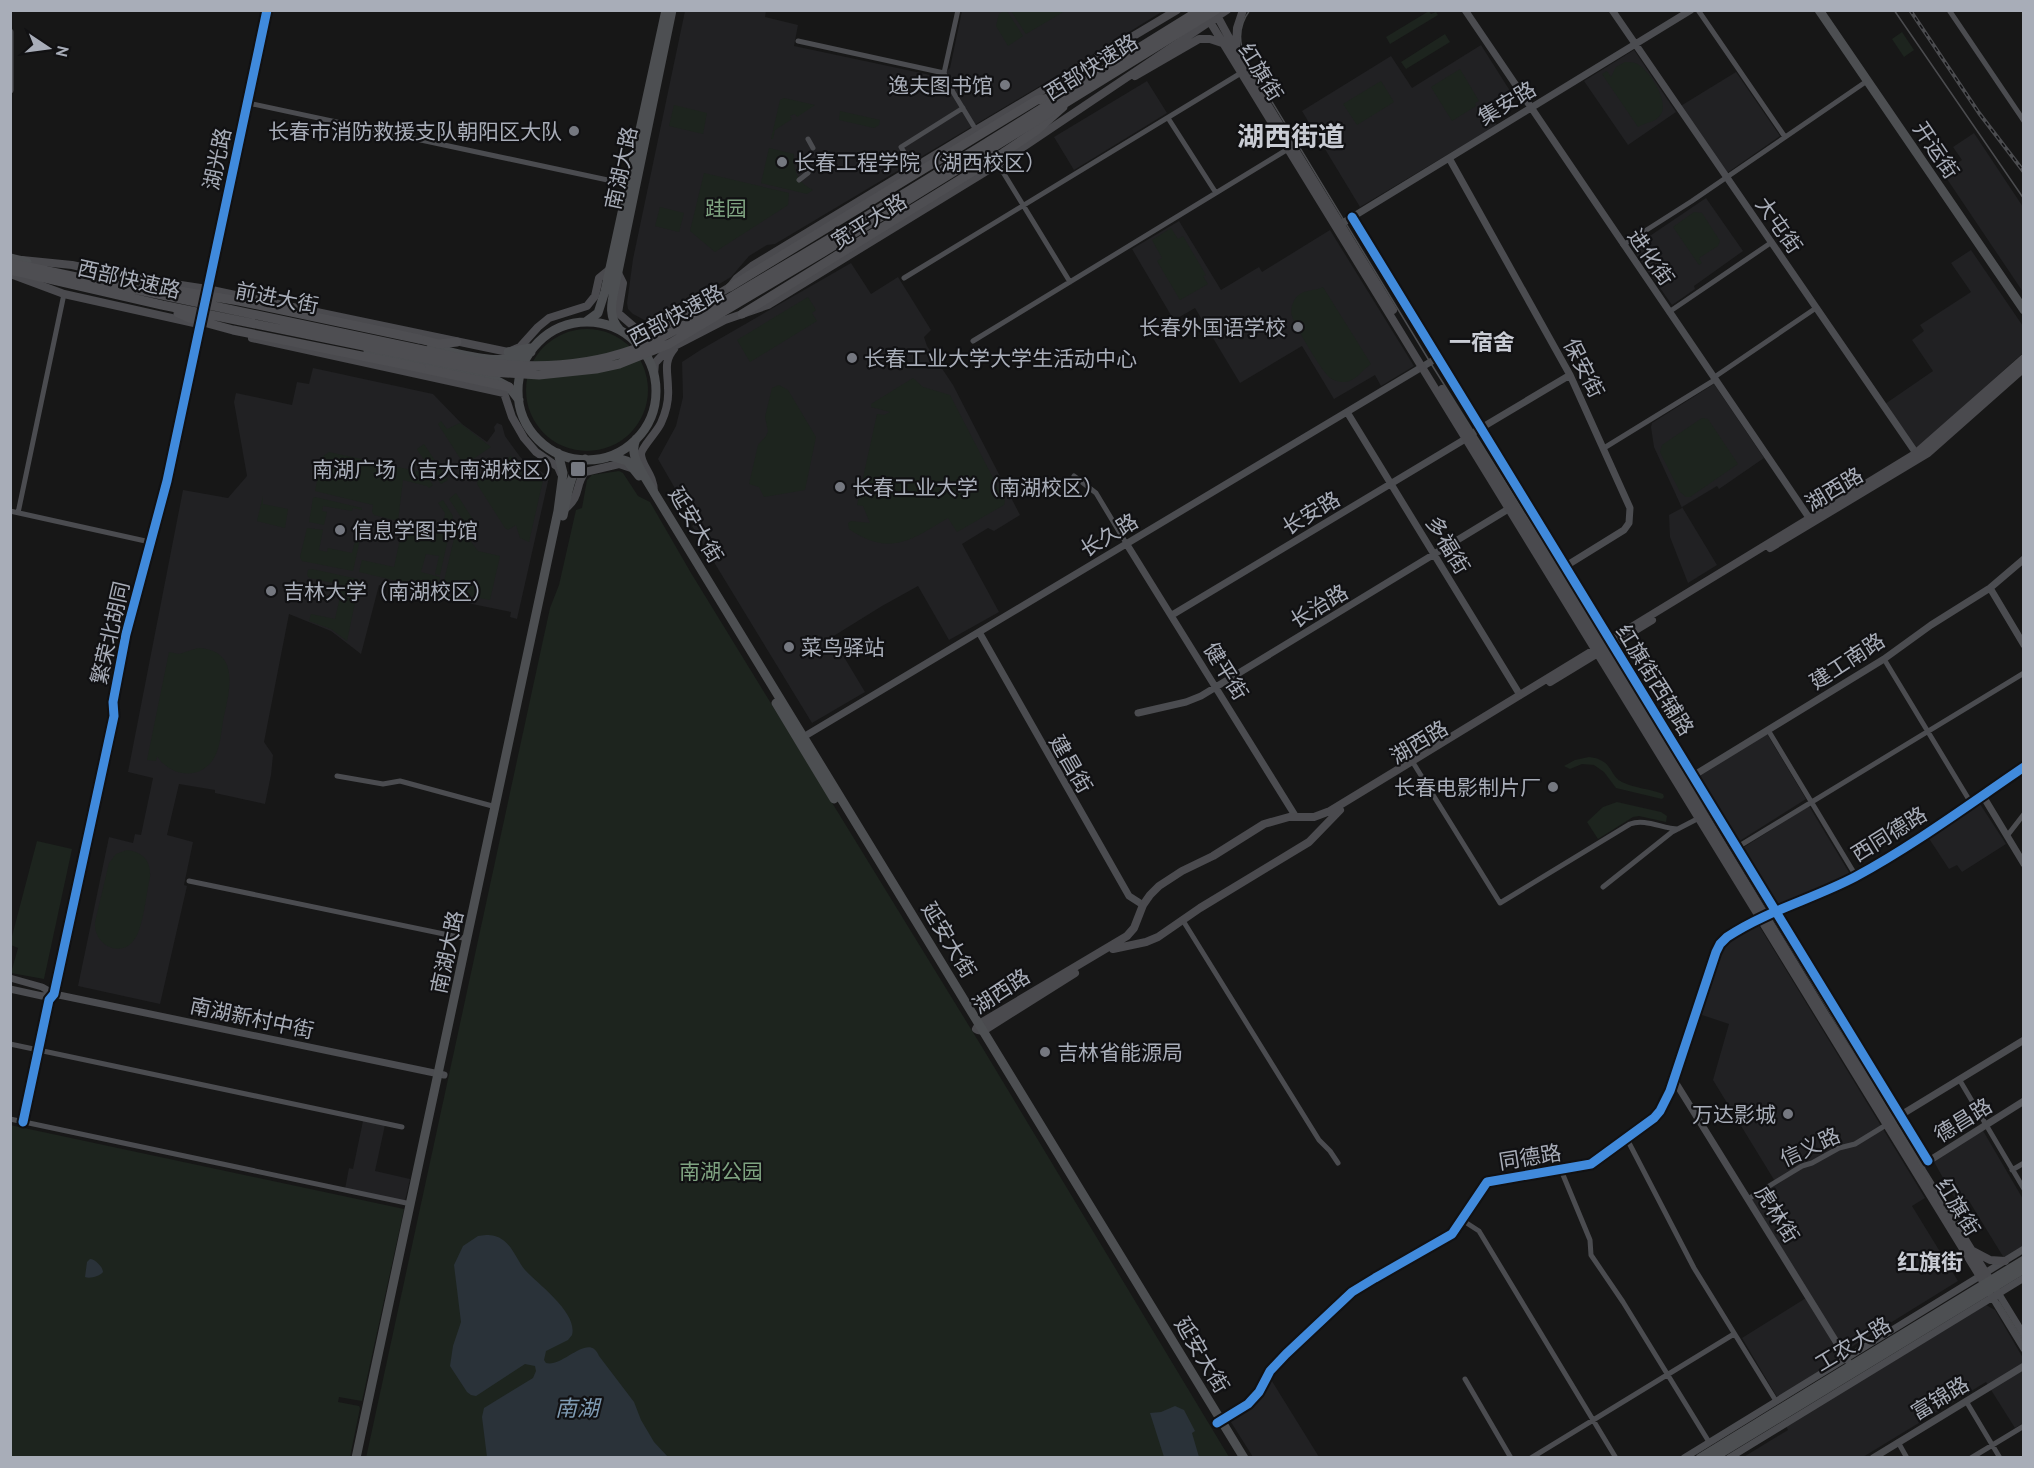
<svg xmlns="http://www.w3.org/2000/svg" width="2034" height="1468" font-family="'PT Sans','Noto Sans SC',sans-serif">
	<style>
		.built { fill: #212123 }
		.green { fill: #1d241e }
		.water { fill: #2a3239 }
		.lines { fill: none; stroke-linecap: round; stroke-linejoin: round }
		.minor { stroke: #4b4c50; stroke-width: 5 }
		.tertiary { stroke: #4b4c50; stroke-width: 7 }
		.secondary { stroke: #4a4a4e; stroke-width: 8 }
		.primary { stroke: #4d4f52; stroke-width: 9 }
		.trunk { stroke: #4e4e52; stroke-width: 9 }
		.tram { stroke: #4b4c4f; stroke-width: 1.5 }
		.rail-casing { stroke: #4b4c4f; stroke-width: 4 }
		.rail { stroke: #111113; stroke-width: 1.5; stroke-dasharray: 4.5; stroke-linecap: butt }
		.trunk-bridge { stroke: #4e4e52; stroke-width: 9 }
		.cycleway-casing { stroke: #111113; stroke-width: 13 }
		.cycleway { stroke: #408adc; stroke-width: 9 }
		.poi-dot { fill: #757880; stroke: #111113; stroke-width: 2 }
		.labels { text-anchor: middle; dominant-baseline: central; stroke-width: 4.5; stroke-linejoin: round; paint-order: stroke }
		.street-label { font-size: 21px; fill: #a8adb8; stroke: #111113 }
		.poi-label { font-size: 21px; fill: #a8adb8; stroke: #111113; text-anchor: start }
		.park-label { font-size: 21px; fill: #7fa381; stroke: #111113 }
		.neighbourhood-label { font-size: 22px; font-weight: bold; fill: #c9ccd4; stroke: #111113 }
		.water-label { font-size: 22px; font-style: italic; fill: #7f9bb3; stroke: #111113 }
		.district-label { font-size: 27px; font-weight: bold; fill: #c9ccd4; stroke: #111113 }
	</style>
	<rect width="100%" height="100%" fill="#171717"/>
	<path class="built" d="M685,11H766L765,17L798,25L794,46L940,77L950,68L962,11H1163L1092,55L775,244L767,245L749,256L731,277L652,324L633,314L628,309L627,303L633,259Z
		M1481,45L1512,94L1488,109L1497,125L1360,207L1302,111L1391,56L1412,88Z
		M1634,50L1676,112L1628,145L1584,81Z
		M1736,72L1780,136L1727,173L1679,107Z
		M1147,81L1167,113L1074,170L1054,137Z
		M1974,133L2023,207V292L1943,173L1962,160L1953,147Z
		M1706,198L1743,251L1694,286L1695,289L1672,305L1632,248Z
		M1179,221L1221,290L1259,267L1262,272L1330,230L1414,366L1381,386L1375,375L1334,399L1302,346L1240,383L1195,308L1176,319L1172,317L1132,249Z
		M1971,250L2023,326V353L1917,448L1885,404L1933,371L1912,340L1924,331L1920,325L1971,292L1951,263Z
		M851,263L871,294L898,277L931,330L924,337L927,346L953,385L1020,515L994,531L988,528L962,544L999,612L949,640L918,586L882,606L832,637L865,692L812,723L692,526L695,523L658,459L676,426L683,397L682,362L702,349Z
		M313,368L433,394L462,424L487,442L495,431L494,427L497,423L502,425L505,436L521,458L549,477L517,619L510,617L511,612L379,585L361,654L331,631L289,614L264,742L273,755L271,775L265,804L215,793V790L179,784L167,835L193,842L184,885L187,886L160,1004L78,986L109,837L133,843L135,834L141,835L153,778L128,772L183,490L228,498L247,476L234,402L236,393L292,405L297,382L309,384Z
		M1714,384L1764,458L1719,489L1717,486L1682,507L1717,565L1688,583L1670,537L1669,515L1682,508L1654,447L1651,427L1652,423Z
		M1767,734L1806,799L1738,842L1697,776Z
		M1980,804L2006,844L1962,872L1957,865L1949,869L1928,837Z
		M1809,806L1850,874L1827,886L1779,904L1773,901L1741,849Z
		M1758,924L1925,1198L1912,1206L1958,1281L1845,1351L1751,1199L1776,1183L1713,1080L1729,1024L1699,1014L1721,949L1734,936Z
		M363,1121L385,1125L375,1171L410,1179L405,1201L345,1189L349,1168L353,1169Z
		M1982,1129L2023,1199V1246L2004,1258L1969,1201H1956L1933,1160Z
		M1806,1298L1843,1357L1777,1397L1742,1338Z
		M1986,1305L1995,1310L2023,1358V1423L2015,1428L1986,1382L1863,1457L1742,1458L1788,1430L1786,1426Z
		M1270,1378L1319,1457H1253L1229,1419L1254,1403Z"/>
	<path class="green" d="M1004,11H1007L1023,36L1008,46L996,26L999,14Z
		M1011,11H1065L1026,34Z
		M1429,11L1431,14L1436,12L1438,15L1390,44L1386,37Z
		M1902,32L1914,50L1904,57L1892,39Z
		M1445,34L1450,42L1406,69L1401,62Z
		M1625,62C1630,62 1635,62 1639,65C1650,72 1669,101 1661,114C1656,123 1645,122 1638,127L1602,74L1607,71L1611,77L1616,67Z
		M1460,69L1479,101L1475,103L1476,106L1452,121L1431,87Z
		M1381,81L1394,102L1357,125L1343,104Z
		M784,98L815,105L797,117L795,114L790,116L792,119L775,130L773,139H771L780,100Z
		M674,105L707,113L703,134L669,126Z
		M840,111L880,120L879,125L874,128L839,120Z
		M769,148L794,154C793,171 797,182 813,190L807,194L761,183Z
		M704,173L789,193L788,205L715,252L690,231Z
		M660,207L684,213L679,232L655,226Z
		M1694,212L1702,213L1720,241L1718,246L1699,258L1702,263L1699,265L1673,227Z
		M1171,228L1178,239L1183,236L1206,275L1203,276L1208,284L1180,300L1157,261L1162,258L1152,240Z
		M1323,287L1371,364C1362,370 1356,381 1345,382C1338,382 1332,380 1328,376C1320,368 1295,326 1292,316C1290,310 1292,304 1295,299C1303,288 1314,292 1323,287Z
		M808,297L816,310L812,313L817,321L750,362L737,340Z
		M526 390a61 61 0 1 1 122 0a61 61 0 1 1-122 0Z
		M913,378L923,387L950,395L1005,501L1004,505L957,532L948,518C911,540 890,557 849,529L848,523L851,521L870,523L863,506L857,505L877,414L884,415L890,412L871,407V404Z
		M779,385L788,390L816,437L805,490L764,497L759,487L749,484L758,445L766,436L768,431L765,417L772,388Z
		M1702,418L1708,419L1738,464L1690,497H1686L1680,492L1660,452L1662,445Z
		M441,421L447,429L460,423L491,447L467,463H463L438,424Z
		M424,444L448,480L441,484L418,451L417,449Z
		M329,452L425,473L433,485L429,488L427,486L403,480L398,521L374,515L372,512L373,505L315,491L322,457Z
		M511,456L519,468H525L527,465L544,476L529,542L520,538L516,525L508,530L505,528L477,484L478,479Z
		M619,471L623,473L638,496L650,502L691,573L982,1047L1229,1457L366,1458L550,608L559,585L576,510L582,508L587,480L592,475Z
		M456,493L477,526L470,531L449,499Z
		M263,496V504L288,509L285,528L257,521Z
		M315,497L362,508V510L353,508L352,511L323,506L322,511L327,512L324,525L309,522L313,498Z
		M443,500L453,516L440,575L435,574L439,556L426,554L421,572L440,577L437,589L435,590L359,572L362,560L394,567L403,525L442,533L445,513L438,503Z
		M307,528L323,530L319,550L327,552L328,548L352,553L358,529L362,531L353,571L302,561L300,557Z
		M456,530L463,531L478,551L500,556L490,600L444,591V581Z
		M312,569L358,579L360,582L359,586L357,588L309,578L307,575L308,570Z
		M335,588L354,591L357,593L347,641L331,629L309,621L311,614L335,619L340,597L333,595Z
		M198,648C242,650 229,693 223,721C221,734 220,750 212,761C197,781 169,775 157,756L156,761L147,760L169,652L179,654Z
		M1589,757C1614,760 1608,775 1622,782C1634,788 1650,789 1663,794L1664,797L1662,799L1616,788L1604,772L1594,765L1582,764L1570,769L1564,766L1575,760Z
		M1617,802L1661,812L1667,816L1666,822L1639,816L1633,817L1598,839L1587,822L1603,807Z
		M37,841L72,849L44,979L11,973L18,948L11,945V940Z
		M127,850C143,852 151,861 150,877C146,894 144,923 136,937C123,960 93,946 95,922L109,863L116,854Z
		M10,1125L404,1209L362,1401L339,1397L338,1402L359,1406L360,1408L350,1457H11Z"/>
	<path class="water" d="M486,1235C492,1235 498,1236 503,1240C513,1247 517,1260 525,1270C539,1285 578,1313 572,1335L568,1340L546,1351L544,1360L546,1363C563,1368 589,1331 599,1356L634,1402L641,1420L654,1442L668,1457H487L482,1417L484,1408L533,1378L536,1371L535,1366L525,1364L476,1396L471,1395L467,1392L450,1366L453,1346L461,1322L454,1265L463,1246L478,1236Z
		M90,1259C95,1259 103,1267 103,1272C100,1276 90,1279 85,1277L87,1262Z
		M1175,1406L1184,1410L1195,1431L1192,1433L1199,1457H1164L1150,1413L1161,1412Z"/>
	<g class="lines">
		<path class="minor" d="M958,10L944,73L953,92L976,130
			M1698,10L1785,137
			M1949,10L2024,121
			M798,41L944,73
			M248,103L631,185
			M1168,118L1216,193
			M808,139L813,148
			M911,164L901,147L963,108
			M998,164L1070,282
			M799,180L808,173
			M1623,245L1692,201L1867,81
			M904,278L1241,73
			M1669,312L1772,242
			M973,341L1288,149
			M1604,448L1713,381L1716,376L1816,308
			M1074,476L1096,493L1126,543
			M10,511L150,542
			M18,513L64,294
			M1884,659L1971,803
			M1768,730L1856,876
			M1412,761L1500,903L1630,824C1645,818 1663,829 1678,829
			M337,776L383,784L400,781L496,807
			M2007,836L2024,814
			M1736,848L2024,673
			M189,881L468,939
			M1603,887L1672,832L1699,818
			M1182,919L1319,1140L1330,1151L1338,1163
			M10,1044L402,1127
			M1959,1079L2024,1189
			M10,1119L411,1204
			M23,1122L49,1000L54,994
			M1627,1139L1694,1268L1776,1401
			M1561,1170L1590,1240L1591,1255L1623,1302L1709,1442
			M2012,1170L2024,1163
			M1748,1199L1802,1166L1812,1163L1839,1148L1855,1144L1886,1125
			M1462,1220L1479,1231L1616,1458
			M1465,1379L1511,1458
			M1966,1401L2000,1458
			M1898,1442L1907,1458
			M1531,1458L1734,1334
			M1971,1458L2024,1426"/>
		<path class="tertiary" d="M1465,10L1812,522
			M1612,10L1918,456
			M10,32V90
			M1449,158L1570,375L1630,508L1629,523L1624,530L1561,569
			M1352,217L1928,1161
			M1341,224L1691,10
			M206,292L267,10
			M1347,412L1520,695
			M1471,434L1570,375
			M1126,543L1296,817
			M1990,588L2024,645
			M1172,615L1467,438
			M979,632L1129,896L1143,905
			M1138,713L1186,702L1201,696L1510,508
			M800,739L1437,358
			M1683,782L1884,659L1931,625L1990,588L2024,559
			M1983,796L2024,864
			M10,978L42,987L54,994L444,1075
			M10,989L42,996L54,994
			M54,994L114,716L113,702L126,634L167,481L201,318
			M1674,1080L1848,1361
			M1891,1121L2024,1040
			M1924,1164L2024,1101
			M1997,1291L2024,1335
			M1991,1295L2024,1349
			M1217,1423L1248,1404L1259,1392L1270,1371L1286,1354L1352,1292L1375,1278L1452,1234L1487,1182L1591,1164L1654,1118L1660,1111L1670,1091L1716,952L1720,944L1727,937C1766,911 1813,899 1855,877C1914,845 1968,805 2024,767
			M1684,1458L2024,1249
			M1729,1458L2024,1278
			M1873,1458L2024,1366"/>
		<path class="secondary" d="M1214,10L1247,71L1393,310
			M1204,12L1987,1288
			M1236,48L1237,28L1243,10
			M1135,76L1199,39H1210L1222,43
			M22,260L72,265L122,276L207,289L508,352L520,347L538,327L549,318L587,306L595,296L599,278L610,269
			M618,273L623,283L618,313L640,332L647,334
			M13,275L64,294L194,323
			M627,334L636,335L656,331L730,287L737,278L752,266L976,130L1177,10
			M252,338L504,393L512,417L524,438L536,452L558,467L561,474
			M654,375L655,363L667,350L725,320L768,305L998,164L1227,10
			M1442,389L1557,572L1825,1014L1992,1283
			M654,492C654,474 641,466 641,454C641,448 657,432 661,423C666,412 669,400 668,388C668,372 663,362 674,349
			M565,509C582,495 574,487 585,472L619,464L634,469
			M1770,548L1928,453L2024,368
			M1550,682L1652,620
			M1113,949L1146,942L1158,937L1200,908L1309,842L1340,810
			M976,1029L979,1024L1127,936L1134,928L1143,905L1150,895L1159,886L1182,871L1213,856L1264,824L1289,817H1314L1330,811L1412,761L1915,454L2024,358
			M978,1030L983,1031L1075,973
			M1973,1251L1990,1260L2005,1261"/>
		<path class="primary" d="M1819,10L2024,310
			M10,258L27,262
			M587,321L598,313L605,291L666,10
			M518 391a69 69 0 1 1 138 0a69 69 0 1 1-138 0Z
			M619,329C609,317 611,305 614,291L672,10
			M431,348C462,353 502,369 531,352
			M368,351L492,378L509,387L519,400
			M508,352L530,348
			M636,439C630,453 637,463 644,476L1244,1458
			M610,456L627,461L639,476
			M563,516C567,499 569,471 585,459
			M776,703L834,799
			M356,1458L558,511L563,473L558,453
			M1700,1458L2024,1260
			M1713,1458L2024,1269"/>
		<path class="trunk" d="M730,287L1037,100L1062,96
			M742,314L1003,153L1037,130L1063,107
			M419,339L439,344L457,342
			M421,368L509,387"/>
		<path class="tram" d="M1250,10C1238,26 1238,42 1246,59L1430,362L1560,570L1687,779L1721,832L1863,1067L1960,1232
			M1894,10L2024,199
			M1999,1302L2024,1342"/>
		<g class="rail-casing">
			<path id="rail" d="M1910,10L1979,113L2024,172"/>
		</g>
		<use href="#rail" class="rail"/>
		<path class="trunk-bridge" d="M10,263L475,361C528,369 581,368 632,350C659,341 683,325 708,311C739,292 770,274 802,255C936,176 1067,92 1200,10
			M10,270L162,305L491,372L539,375L596,369L619,364L669,344L827,250L1216,10
			M144,285L239,301L419,339
			M178,313L189,318L233,330L421,368"/>
		<g class="cycleway-casing">
			<path id="cycleway" d="M1352,217L1928,1161
				M23,1122L49,1000L54,994L114,716L113,702L126,634L167,481L267,10
				M1217,1423L1248,1404L1259,1392L1270,1371L1286,1354L1352,1292L1375,1278L1452,1234L1487,1182L1591,1164L1654,1118L1660,1111L1670,1091L1716,952L1720,944L1727,937C1766,911 1813,899 1855,877C1914,845 1968,805 2024,767"/>
		</g>
		<use href="#cycleway" class="cycleway"/>
	</g>
	<g class="poi-dot">
		<circle cx="1005" cy="85" r="6"/>
		<circle cx="574" cy="131" r="6"/>
		<circle cx="782" cy="162" r="6"/>
		<circle cx="1298" cy="327" r="6"/>
		<circle cx="852" cy="358" r="6"/>
		<rect x="570" y="461" width="16" height="16" rx="3"/>
		<circle cx="840" cy="487" r="6"/>
		<circle cx="340" cy="530" r="6"/>
		<circle cx="271" cy="591" r="6"/>
		<circle cx="789" cy="647" r="6"/>
		<circle cx="1553" cy="787" r="6"/>
		<circle cx="1045" cy="1052" r="6"/>
		<circle cx="1788" cy="1114" r="6"/>
	</g>
	<g class="labels">
		<g class="street-label">
			<text transform="translate(1091 67) rotate(-32)">西部快速路</text>
			<text transform="translate(1261 72) rotate(58)">红旗街</text>
			<text transform="translate(1507 103) rotate(-31)">集安路</text>
			<text transform="translate(1936 150) rotate(56)">开运街</text>
			<text transform="translate(217 159) rotate(-78)">湖光路</text>
			<text transform="translate(621 168) rotate(-78)">南湖大路</text>
			<text transform="translate(869 221) rotate(-32)">宽平大路</text>
			<text transform="translate(1779 225) rotate(55)">大屯街</text>
			<text transform="translate(1651 257) rotate(55)">进化街</text>
			<text transform="translate(129 279) rotate(13)">西部快速路</text>
			<text transform="translate(277 298) rotate(11)">前进大街</text>
			<text transform="translate(676 315) rotate(-28)">西部快速路</text>
			<text transform="translate(1584 368) rotate(63)">保安街</text>
			<text transform="translate(1834 489) rotate(-31)">湖西路</text>
			<text transform="translate(1311 513) rotate(-31)">长安路</text>
			<text transform="translate(696 525) rotate(59)">延安大街</text>
			<text transform="translate(1109 535) rotate(-31)">长久路</text>
			<text transform="translate(1448 545) rotate(59)">多福街</text>
			<text transform="translate(1319 606) rotate(-31)">长治路</text>
			<text transform="translate(110 633) rotate(-77)">繁荣北胡同</text>
			<text transform="translate(1847 661) rotate(-33)">建工南路</text>
			<text transform="translate(1226 671) rotate(58)">健平街</text>
			<text transform="translate(1655 680) rotate(58)">红旗街西辅路</text>
			<text transform="translate(1419 742) rotate(-31)">湖西路</text>
			<text transform="translate(1071 764) rotate(60)">建昌街</text>
			<text transform="translate(1889 834) rotate(-32)">西同德路</text>
			<text transform="translate(949 940) rotate(59)">延安大街</text>
			<text transform="translate(447 952) rotate(-78)">南湖大路</text>
			<text transform="translate(1001 991) rotate(-33)">湖西路</text>
			<text transform="translate(252 1018) rotate(12)">南湖新村中街</text>
			<text transform="translate(1963 1120) rotate(-32)">德昌路</text>
			<text transform="translate(1810 1147) rotate(-25)">信义路</text>
			<text transform="translate(1530 1157) rotate(-9)">同德路</text>
			<text transform="translate(1958 1207) rotate(58)">红旗街</text>
			<text transform="translate(1777 1214) rotate(58)">虎林街</text>
			<text transform="translate(1853 1344) rotate(-31)">工农大路</text>
			<text transform="translate(1202 1355) rotate(59)">延安大街</text>
			<text transform="translate(1940 1398) rotate(-31)">富锦路</text>
		</g>
		<g class="poi-label">
			<text x="993" y="85" text-anchor="end">逸夫图书馆</text>
			<text x="562" y="131" text-anchor="end">长春市消防救援支队朝阳区大队</text>
			<text x="794" y="162">长春工程学院（湖西校区）</text>
			<text x="1286" y="327" text-anchor="end">长春外国语学校</text>
			<text x="864" y="358">长春工业大学大学生活动中心</text>
			<text x="564" y="469" text-anchor="end">南湖广场（吉大南湖校区）</text>
			<text x="852" y="487">长春工业大学（南湖校区）</text>
			<text x="352" y="530">信息学图书馆</text>
			<text x="283" y="591">吉林大学（南湖校区）</text>
			<text x="801" y="647">菜鸟驿站</text>
			<text x="1541" y="787" text-anchor="end">长春电影制片厂</text>
			<text x="1057" y="1052">吉林省能源局</text>
			<text x="1776" y="1114" text-anchor="end">万达影城</text>
		</g>
		<g class="park-label">
			<text x="726" y="208">跬园</text>
			<text x="721" y="1171">南湖公园</text>
		</g>
		<g class="neighbourhood-label">
			<text x="1482" y="342">一宿舍</text>
			<text x="1930" y="1262">红旗街</text>
		</g>
		<g class="water-label">
			<text x="577" y="1408">南湖</text>
		</g>
		<g class="district-label">
			<text x="1291" y="136">湖西街道</text>
		</g>
	</g>
	<rect width="2034" height="1468" fill="none" stroke="#a8adb8" stroke-width="24"/>
	<g transform="translate(48 48) rotate(103)" stroke="#111113" stroke-width="4.5" paint-order="stroke">
	<path d="M0-4.5L10 22L0 15L-10 22Z" fill="#a8adb8"/>
	<text y="-9" font-size="16" font-weight="bold" text-anchor="middle" fill="#a8adb8">N</text>
	</g>
</svg>
